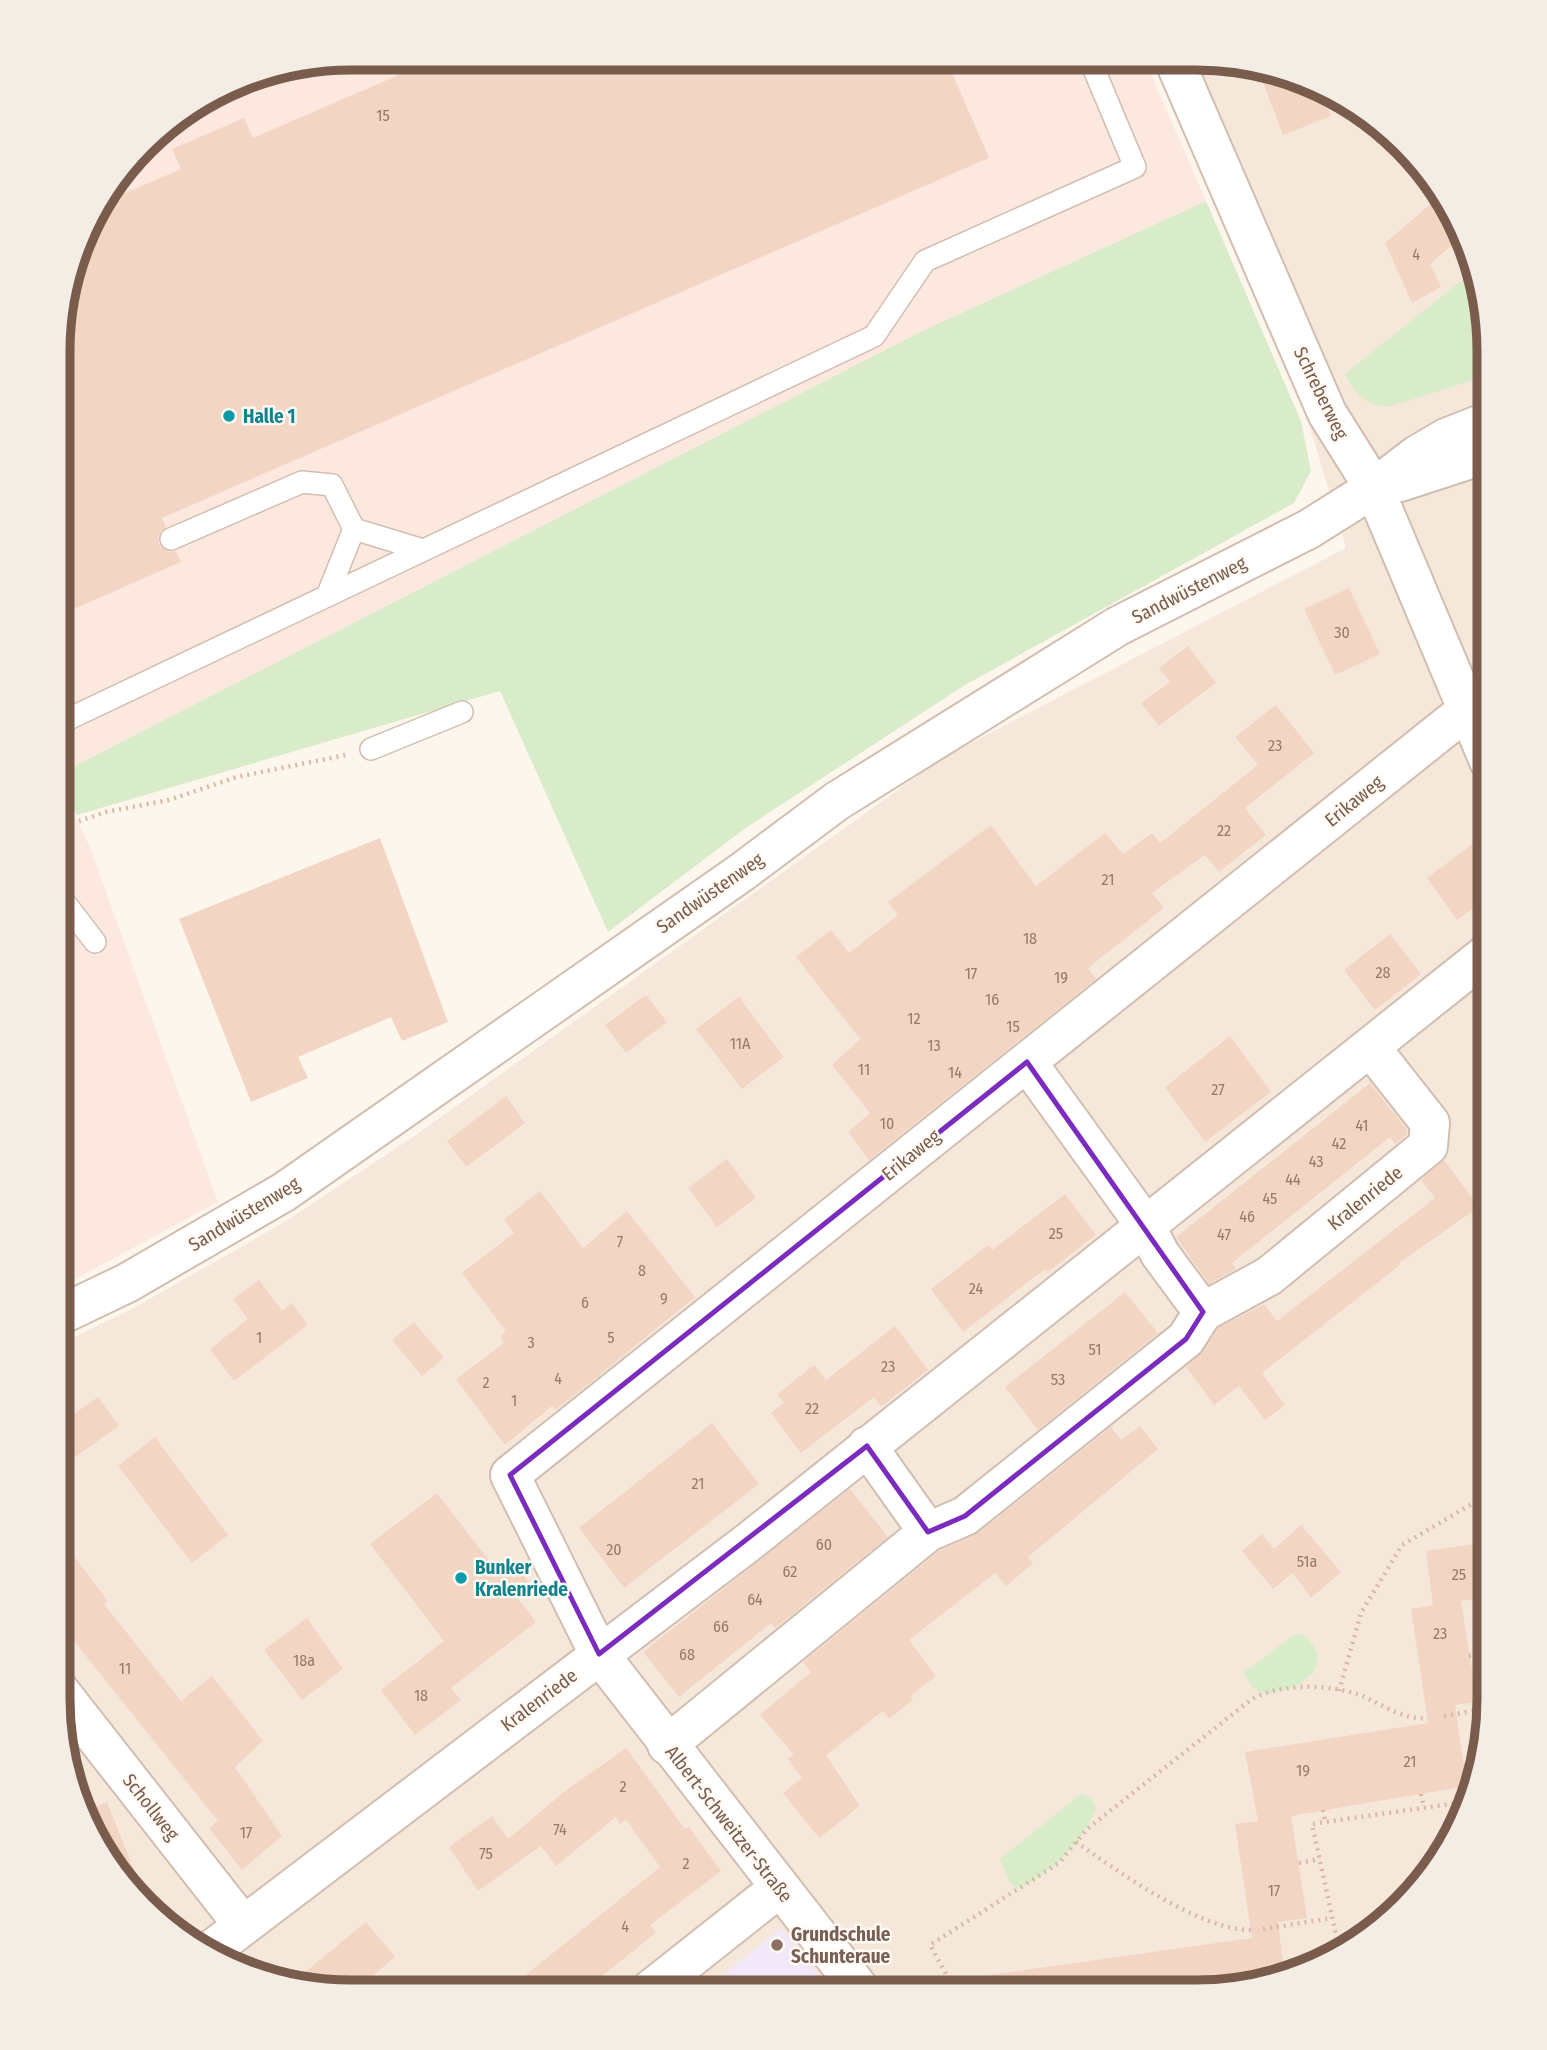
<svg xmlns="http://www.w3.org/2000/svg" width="1547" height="2050" font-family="'Fira Sans Condensed',sans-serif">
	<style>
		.residential { fill: #f5e8da }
		.commercial { fill: #fde8e0 }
		.education { fill: #f3e8fa }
		.green { fill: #d8ecc9 }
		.building { fill: #f3d5c3 }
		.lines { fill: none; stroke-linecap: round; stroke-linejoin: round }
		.lane-casing { stroke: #d1beb0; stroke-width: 24 }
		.street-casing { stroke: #d1beb0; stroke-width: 42 }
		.path { stroke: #d9b8a5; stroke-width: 4.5; stroke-dasharray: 2 5; stroke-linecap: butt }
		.lane { stroke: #fff; stroke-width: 21 }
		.street { stroke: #fff; stroke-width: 38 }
		.marked { fill: none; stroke: #7b2cbf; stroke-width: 5; stroke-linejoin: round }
		.culture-dot { fill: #0f9aa8; stroke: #fffaf3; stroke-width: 2.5 }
		.education-dot { fill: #8d6e63; stroke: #fffaf3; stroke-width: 2.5 }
		.labels { text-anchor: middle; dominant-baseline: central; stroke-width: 5; stroke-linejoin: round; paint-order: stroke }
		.number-label { font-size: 16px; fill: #987a6a }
		.street-label { font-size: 19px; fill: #7a5c4d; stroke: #fffaf3 }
		.culture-label { font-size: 19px; font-weight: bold; fill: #0d838f; stroke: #fffaf3; text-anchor: start }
		.education-label { font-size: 19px; font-weight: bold; fill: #785e54; stroke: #fffaf3; text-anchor: start }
		.rim { fill: none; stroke: #7a5c4d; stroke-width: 9 }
	</style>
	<rect width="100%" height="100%" fill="#fdf6ec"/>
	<path class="residential" d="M1152,60H1234L1359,107L1417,158L1459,221L1489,351V1718L1474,1793L1440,1862L1390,1919L1326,1962L1196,1992L313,1990L188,1943L131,1893L88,1829L58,1699V1345L132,1309L283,1223L410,1139L944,757L1346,548L1307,417Z"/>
	<path class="commercial" d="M351,58L1145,60L1206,201L922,331L59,774L60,313L97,205L158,130L257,73Z
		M59,781L91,850L218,1202L59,1288Z"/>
	<path class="education" d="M781,1928L830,1991H703Z"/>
	<path class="green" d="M1206,201L1301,421L1311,471L1294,503L965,685L747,827L608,932L500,691L77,815L59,781V774L922,331Z
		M1471,273L1489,351V375L1392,406C1366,407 1356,396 1345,374Z
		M1294,1635H1304C1348,1674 1272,1702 1257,1691C1251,1687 1247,1678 1243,1673Z
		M1082,1793L1092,1798L1096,1809C1080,1845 1053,1873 1017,1889L1009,1882L1000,1859Z"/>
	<path class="building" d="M438,58L946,59L989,158L162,518L166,527L158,537L159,545L169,552L176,551L181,562L60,615V313L97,205L181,169L172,149L244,118L253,138Z
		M1258,69L1322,93L1331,116L1283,135Z
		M1441,195L1459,221L1462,237L1430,264L1441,287L1412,303L1385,243Z
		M1349,588L1380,654L1335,675L1304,609Z
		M1188,646L1216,683L1159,726L1141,703L1170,682L1159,668Z
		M1276,705L1314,753L1245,808L1266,835L1219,872L1205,855L1152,893L1164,908L1088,968L1096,979L869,1160L848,1132L870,1113L832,1065L860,1039L796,957L831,930L849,953L898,915L888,902L991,825L1036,886L1105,833L1123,854L1152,833L1160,843L1258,765L1235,737Z
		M380,838L448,1022L402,1041L391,1017L298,1057L308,1078L251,1102L179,919Z
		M1474,843L1489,864V897L1457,920L1427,878Z
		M1390,934L1421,974L1375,1010L1344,970Z
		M646,995L667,1022L626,1053L605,1025Z
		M739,997L784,1057L742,1089L696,1029Z
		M1230,1036L1271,1092L1205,1142L1165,1087Z
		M1370,1083L1407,1130V1135L1395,1144L1390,1137L1232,1263L1236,1269L1209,1284L1176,1237Z
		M506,1096L525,1123L466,1167L447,1141Z
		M727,1159L756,1198L717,1227L688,1188Z
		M1444,1160L1479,1207L1399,1263L1400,1265L1262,1373L1285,1405L1265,1420L1239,1386L1214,1405L1186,1367L1204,1351L1218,1328L1264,1304L1277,1321L1435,1198L1421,1180Z
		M540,1191L583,1248L627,1211L695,1297L586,1386L555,1410L552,1406L505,1445L456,1379L504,1343L500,1336L506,1331L462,1273L514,1233L504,1219Z
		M1065,1194L1096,1235L1048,1272L1045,1269L963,1332L931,1289L988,1245L992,1250Z
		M259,1280L282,1311L292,1303L308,1325L234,1381L210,1349L248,1319L233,1299Z
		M1125,1292L1158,1333L1038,1430L1005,1387Z
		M414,1322L444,1358L422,1376L392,1340Z
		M895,1326L928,1370L881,1407L874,1397L801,1453L771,1413L784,1403L777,1394L814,1365L826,1380Z
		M98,1397L119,1426L58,1469V1425Z
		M712,1423L759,1484L624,1588L579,1528Z
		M1140,1426L1158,1449L1028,1557L1033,1564L1006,1586L995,1573L909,1640L936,1676L910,1696L913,1700L889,1719L883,1711L826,1755L860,1806L819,1838L783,1793L802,1778L788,1759L794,1755L760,1715L811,1672L803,1662L939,1551L978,1533L1111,1427L1121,1440Z
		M155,1437L228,1535L192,1563L118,1466Z
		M850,1489L888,1537L775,1628L771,1623L679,1697L643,1652Z
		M437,1493L496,1570L511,1559L532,1586L517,1597L536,1622L451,1688L461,1700L415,1735L381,1690L444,1641L370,1544Z
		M1301,1525L1341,1572L1311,1598L1293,1573L1273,1589L1242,1551L1262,1534L1274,1549Z
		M58,1535L108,1601L104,1604L181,1701L212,1676L263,1741L235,1767L282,1836L242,1870L209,1828L218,1821L58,1621Z
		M1489,1542V1597L1461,1601L1477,1702L1455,1705L1467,1786L1291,1816L1307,1918L1278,1922L1284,1972L1196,1992H992L990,1975L1252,1938L1235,1824L1258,1821L1245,1752L1428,1723L1411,1609L1433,1605L1426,1551Z
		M307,1618L343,1669L302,1700L264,1650Z
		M626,1748L685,1829L689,1827L721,1871L650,1925L656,1933L583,1991L507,1990L660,1867L626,1820L620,1824L616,1817L556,1866L541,1846L478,1891L449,1847L492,1816L508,1839L564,1792Z
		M107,1802L140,1885L130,1890L88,1829L84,1812Z
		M366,1922L395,1957L355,1990H313L293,1982Z"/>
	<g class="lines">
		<g class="lane-casing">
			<path id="lane" d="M354,529L423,550
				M171,539L302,482L332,485L354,529L327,596
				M60,723L874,336L925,261L1135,167L1090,60
				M371,749L462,712
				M59,895L95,942"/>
		</g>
		<g class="street-casing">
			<path id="street" d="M1174,60L1327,413L1374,488L1489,761
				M1400,482L1489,453
				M1027,1062L1145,1225L1160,1254L1203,1312
				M58,1316L127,1283L284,1192L742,872L837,801L1118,626L1309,529L1374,488L1417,455L1446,438L1489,421
				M867,1446L928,1532
				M58,1689L243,1925
				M667,1745L928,1532L965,1516L1186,1339L1203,1312L1269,1276L1428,1146L1430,1123L1371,1048
				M210,1951L750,1541L1489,952
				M649,1991L779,1888
				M861,1991L599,1654L510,1475L1467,710"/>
		</g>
		<path class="path" d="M59,828L106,812L169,800L237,777L346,755
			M1489,1616V1614
			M1469,1656L1489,1652
			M1339,1691L1361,1613L1402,1545L1472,1504L1489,1499
			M1444,1716L1489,1708
			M1421,1794L1424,1808
			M1323,1810L1325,1822
			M1076,1842C1119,1872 1199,1930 1251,1930
			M1299,1863L1320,1859
			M1263,1929L1332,1918
			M1372,1931L1452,1837
			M1340,1953L1312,1824L1470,1801
			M956,1992L930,1945L1059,1863L1087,1829L1252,1699C1280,1683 1330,1684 1360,1695C1383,1704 1401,1720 1427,1718"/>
		<use href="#lane" class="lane"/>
		<use href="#street" class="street"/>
	</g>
	<path class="marked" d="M1027,1062L1203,1312L1186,1339L965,1516L928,1532L867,1446L599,1654L510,1475Z"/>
	<g class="culture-dot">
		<circle cx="229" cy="416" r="7"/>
		<circle cx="461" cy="1578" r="7"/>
	</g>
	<circle class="education-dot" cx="777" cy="1945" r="7"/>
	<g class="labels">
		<g class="number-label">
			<text x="383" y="115">15</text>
			<text x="1416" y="254">4</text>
			<text x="1342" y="632">30</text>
			<text x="1275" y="745">23</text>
			<text x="1224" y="830">22</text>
			<text x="1108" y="879">21</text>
			<text x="1030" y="938">18</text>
			<text x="1383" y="972">28</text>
			<text x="971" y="973">17</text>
			<text x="1061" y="977">19</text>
			<text x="992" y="999">16</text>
			<text x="914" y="1018">12</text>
			<text x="1013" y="1026">15</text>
			<text x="740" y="1043">11A</text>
			<text x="934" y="1045">13</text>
			<text x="864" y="1069">11</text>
			<text x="955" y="1072">14</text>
			<text x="1218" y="1089">27</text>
			<text x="887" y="1123">10</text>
			<text x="1362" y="1125">41</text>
			<text x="1339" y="1143">42</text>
			<text x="1316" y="1161">43</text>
			<text x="1293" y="1179">44</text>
			<text x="1270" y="1198">45</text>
			<text x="1247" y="1216">46</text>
			<text x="1056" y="1233">25</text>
			<text x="1224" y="1234">47</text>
			<text x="620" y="1241">7</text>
			<text x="642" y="1270">8</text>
			<text x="976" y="1288">24</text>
			<text x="664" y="1298">9</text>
			<text x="585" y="1302">6</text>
			<text x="259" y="1337">1</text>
			<text x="611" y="1337">5</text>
			<text x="531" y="1342">3</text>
			<text x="1095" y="1349">51</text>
			<text x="888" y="1366">23</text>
			<text x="558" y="1378">4</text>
			<text x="1058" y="1379">53</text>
			<text x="486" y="1382">2</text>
			<text x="514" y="1400">1</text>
			<text x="812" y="1408">22</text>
			<text x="698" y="1483">21</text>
			<text x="824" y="1544">60</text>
			<text x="614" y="1549">20</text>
			<text x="1307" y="1561">51a</text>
			<text x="790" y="1571">62</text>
			<text x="1459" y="1574">25</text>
			<text x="755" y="1599">64</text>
			<text x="721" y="1626">66</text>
			<text x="1440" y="1633">23</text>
			<text x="687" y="1654">68</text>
			<text x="304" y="1660">18a</text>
			<text x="125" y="1668">11</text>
			<text x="421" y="1695">18</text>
			<text x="1410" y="1761">21</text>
			<text x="1303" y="1770">19</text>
			<text x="623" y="1786">2</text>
			<text x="560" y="1829">74</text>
			<text x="246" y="1832">17</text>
			<text x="486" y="1853">75</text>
			<text x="686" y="1863">2</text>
			<text x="1274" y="1890">17</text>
			<text x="625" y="1926">4</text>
		</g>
		<g class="street-label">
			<text transform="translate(1321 393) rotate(64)">Schreberweg</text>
			<text transform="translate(1189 590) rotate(-27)">Sandwüstenweg</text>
			<text transform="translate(1354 801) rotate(-39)">Erikaweg</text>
			<text transform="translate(710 893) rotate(-35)">Sandwüstenweg</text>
			<text transform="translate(911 1155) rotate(-39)">Erikaweg</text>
			<text transform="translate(1365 1198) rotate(-39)">Kralenriede</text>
			<text transform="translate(244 1214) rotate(-31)">Sandwüstenweg</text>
			<text transform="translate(539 1700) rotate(-37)">Kralenriede</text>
			<text transform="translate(151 1807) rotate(52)">Schollweg</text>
			<text transform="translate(729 1824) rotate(52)">Albert-Schweitzer-Straße</text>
		</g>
		<g class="culture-label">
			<text x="243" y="416">Halle 1</text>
			<text x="475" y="1567">Bunker<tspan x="475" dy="22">Kralenriede</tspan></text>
		</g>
		<g class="education-label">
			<text x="791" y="1934">Grundschule<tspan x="791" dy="22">Schunteraue</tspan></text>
		</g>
	</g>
	<path d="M0 0H1547V2050H0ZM351 70H1196A281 281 0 0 1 1477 351V1699A281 281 0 0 1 1196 1980H351A281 281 0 0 1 70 1699V351A281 281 0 0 1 351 70Z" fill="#f4ede6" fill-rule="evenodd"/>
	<path class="rim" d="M351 70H1196A281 281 0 0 1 1477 351V1699A281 281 0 0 1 1196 1980H351A281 281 0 0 1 70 1699V351A281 281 0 0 1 351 70Z"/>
</svg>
